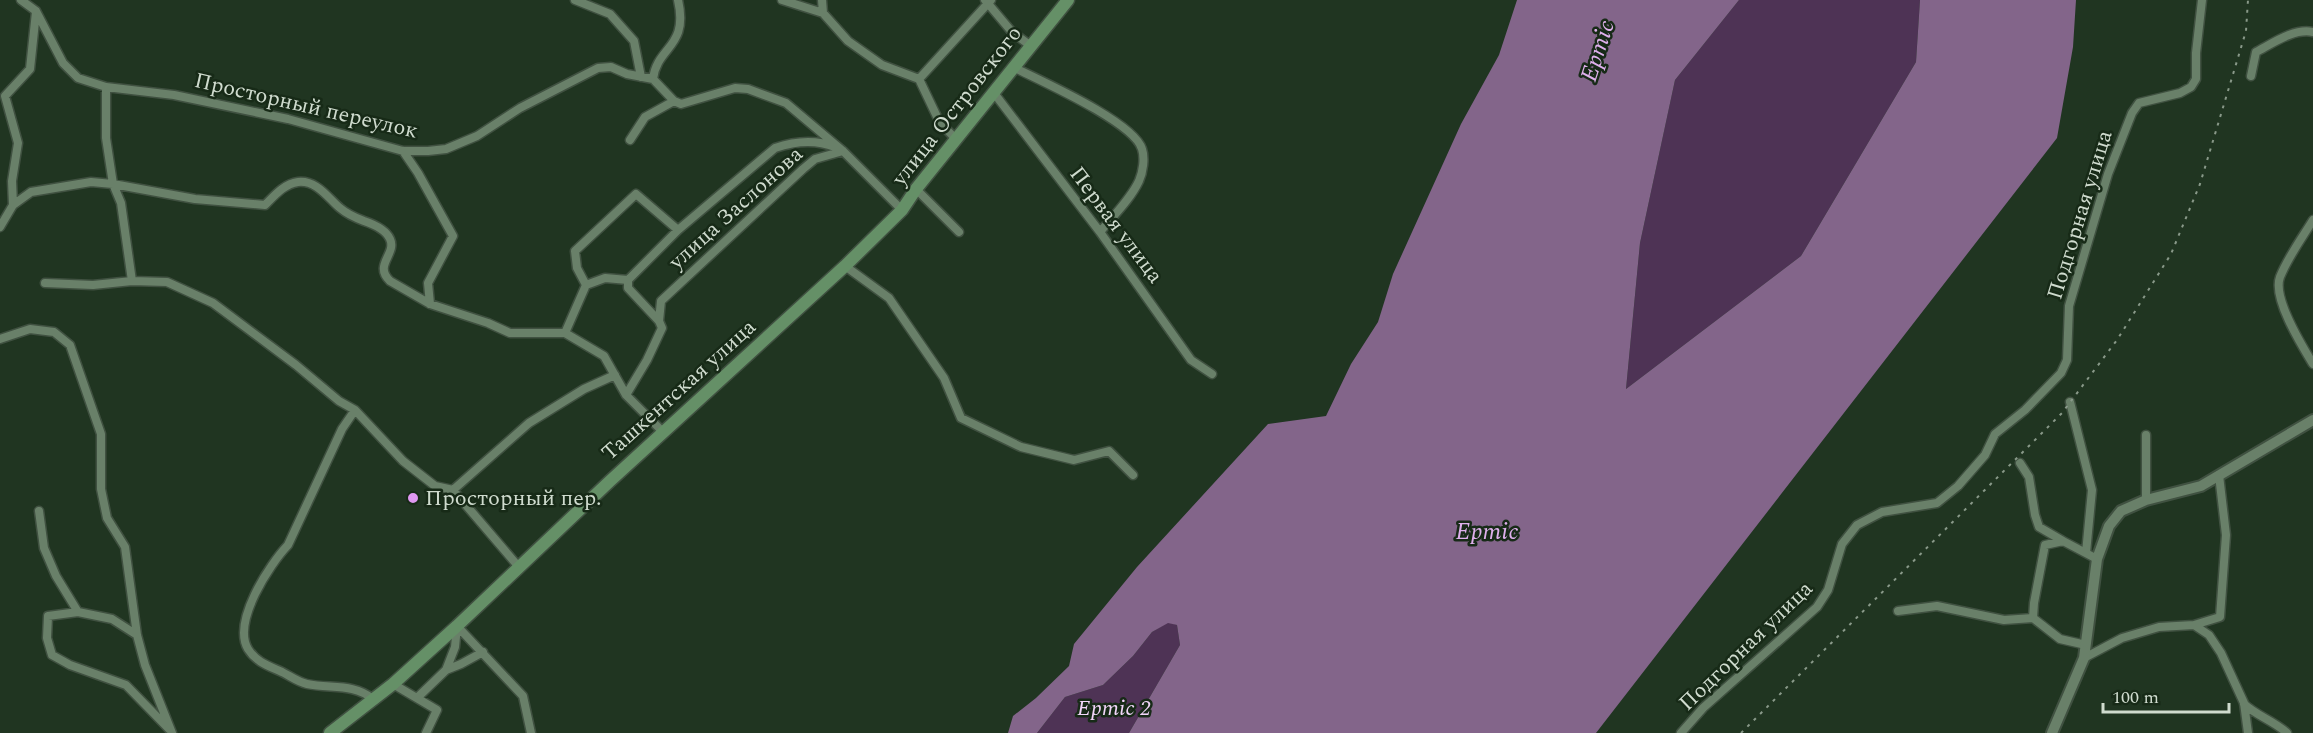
<svg xmlns="http://www.w3.org/2000/svg" width="2313" height="733" font-family="Spectral,serif">
	<style>
		.green { fill: #4e3355 }
		.water { fill: #83658a }
		.lines { fill: none; stroke-linecap: round; stroke-linejoin: round }
		.minor-casing { stroke: #405141; stroke-width: 11 }
		.tertiary-casing { stroke: #405141; stroke-width: 14 }
		.secondary-casing { stroke: #405141; stroke-width: 15 }
		.minor { stroke: #698069; stroke-width: 8 }
		.tertiary { stroke: #698069; stroke-width: 10 }
		.secondary { stroke: #659067; stroke-width: 12 }
		.rail { stroke: #899989; stroke-width: 2; stroke-dasharray: 3 6; stroke-linecap: butt }
		.poi-dot { fill: #df98f1; stroke: #172a17; stroke-width: 2 }
		.labels { text-anchor: middle; dominant-baseline: central; stroke-width: 5; stroke-linejoin: round; paint-order: stroke }
		.street-label { font-size: 22px; fill: #cfdbce; stroke: #172a17 }
		.poi-label { font-size: 22px; fill: #cfdbce; stroke: #172a17; text-anchor: start }
		.park-label { font-size: 22px; font-style: italic; fill: #f2d6fa; stroke: #172a17 }
		.water-label { font-size: 24px; font-style: italic; fill: #dfb0ec; stroke: #172a17 }
	</style>
	<rect width="100%" height="100%" fill="#203521"/>
	<path class="green" d="M1739,0H1920L1916,62L1801,256L1626,389L1640,243L1675,80Z
		M1168,622L1177,625L1180,645L1129,733H1037L1065,697L1103,685L1133,656L1152,632Z"/>
	<path class="water" d="M1517,0H1739L1675,80L1640,243L1626,389L1801,256L1916,62L1920,0H2076L2073,47L2057,138L1596,733H1129L1180,645L1177,625L1168,623L1152,632L1133,656L1103,685L1065,697L1037,733H1008L1013,716L1036,698L1069,666L1074,644L1137,567L1268,424L1326,416L1351,364L1378,322L1393,274L1461,124L1499,55Z"/>
	<g class="lines">
		<g class="minor-casing">
			<path id="minor" d="M21,0L36,11L63,63L78,78L106,87L174,95L288,119L403,151H428L446,149L477,136L520,108L598,68L611,67L627,74L653,79L674,101L681,104L735,88L748,89L786,103L843,151L902,210
				M575,0L610,14L634,41L641,77
				M782,0L823,13
				M822,0L823,13L848,41L882,65L919,79L940,123L956,139
				M985,0L1012,32L1031,46
				M1015,68C1041,81 1134,122 1142,149C1145,158 1143,172 1139,181C1130,200 1113,216 1100,232
				M2251,76L2256,52C2273,43 2294,28 2313,32
				M653,79C657,46 689,48 678,0
				M919,79L991,0
				M106,87V138L113,184L121,203L132,281
				M994,93L1100,232L1191,360L1212,374
				M630,140L645,117L674,101
				M403,151L418,173L453,236L428,283L430,304
				M916,189L959,232
				M13,205L31,192L91,182L113,184L195,199L265,205C275,195 284,184 298,182C317,180 328,198 340,208C347,214 356,218 364,221C373,224 386,230 390,239C397,254 373,265 390,281L430,304L488,323L510,333H565L604,356L626,395L664,433
				M2313,220C2302,238 2288,257 2280,277C2272,298 2302,346 2313,364
				M0,227L13,205L12,181L18,143L5,96L30,69L36,12
				M845,266L889,298L944,378L961,418L1021,447L1074,460L1109,451L1133,475
				M628,280L678,230L775,148C795,141 815,139 835,147
				M45,283L93,285L132,281L167,282L213,303L296,365L339,401L355,410L403,461L435,486L453,490L518,566
				M586,285L577,268L575,251L636,194L678,230
				M659,321L661,301L803,169L815,159L843,151
				M565,333L586,285L605,278L628,280V288L659,321L662,328L647,360L626,395
				M0,339L30,329L54,332L70,345L101,434V489L107,518L125,547L137,635L145,665L172,733
				M2070,402L2092,490L2086,553
				M355,410L342,429L288,545C269,565 232,622 248,649C256,662 269,666 282,672C290,676 298,682 307,684C331,689 353,683 373,699
				M2020,463L2029,477L2035,515L2039,527L2063,541
				M453,490L529,423L584,389L615,375
				M2146,500V435
				M39,511L44,548L56,576L78,612
				M1898,611L1937,606L2004,620L2033,618L2060,639L2086,645
				M2033,618L2034,603L2045,545L2063,541L2097,559
				M2194,625L2220,617L2226,535L2219,475
				M457,626L523,696L531,733
				M137,635L112,619L78,612L48,616L47,638L52,655L70,665L126,685L169,729
				M2084,658L2122,638L2159,627L2194,625L2209,635L2221,653L2244,703L2248,733
				M446,670L455,647L457,626
				M393,684L437,710L426,733
				M418,697L446,670L461,664L483,652
				M2244,704C2257,716 2274,721 2287,733
				M1681,733L1703,708L1817,607L1828,590L1842,544L1857,525L1882,512L1937,503L1958,486L1985,455L1995,434L2025,410L2061,373L2067,360L2069,306L2108,174L2132,113L2139,103L2180,93L2191,87L2196,79V53L2202,0"/>
		</g>
		<g class="tertiary-casing">
			<path id="tertiary" d="M2052,733L2084,658L2097,559L2109,526L2121,511L2146,500L2201,486L2313,420"/>
		</g>
		<g class="secondary-casing">
			<path id="secondary" d="M330,733L393,684L457,626L610,481L845,266L902,210L916,189L1068,0"/>
		</g>
		<use href="#minor" class="minor"/>
		<use href="#tertiary" class="tertiary"/>
		<use href="#secondary" class="secondary"/>
		<path class="rail" d="M1741,733L2062,413L2117,340L2171,254L2200,184L2246,31L2248,0"/>
	</g>
	<circle class="poi-dot" cx="413" cy="498" r="6"/>
	<g class="labels">
		<g class="street-label">
			<text transform="translate(306 106) rotate(13)">Просторный переулок</text>
			<text transform="translate(957 106) rotate(-52)">улица Островского</text>
			<text transform="translate(736 208) rotate(-42)">улица Заслонова</text>
			<text transform="translate(2080 215) rotate(-73)">Подгорная улица</text>
			<text transform="translate(1116 225) rotate(53)">Первая улица</text>
			<text transform="translate(679 390) rotate(-42)">Ташкентская улица</text>
			<text transform="translate(1746 646) rotate(-44)">Подгорная улица</text>
		</g>
		<g class="poi-label">
			<text x="425" y="498">Просторный пер.</text>
		</g>
		<g class="park-label">
			<text x="1114" y="708">Ертіс 2</text>
		</g>
		<g class="water-label">
			<text transform="translate(1598 51) rotate(-72)">Ертіс</text>
			<text x="1487" y="532">Ертіс</text>
		</g>
	</g>
	<path d="M2103 703v9h126v-9" fill="none" stroke="#cfdbce" stroke-width="3"/>
	<text x="2112" y="703" font-size="18" fill="#cfdbce" stroke="#172a17" stroke-width="4.5" paint-order="stroke">100 m</text>
</svg>
